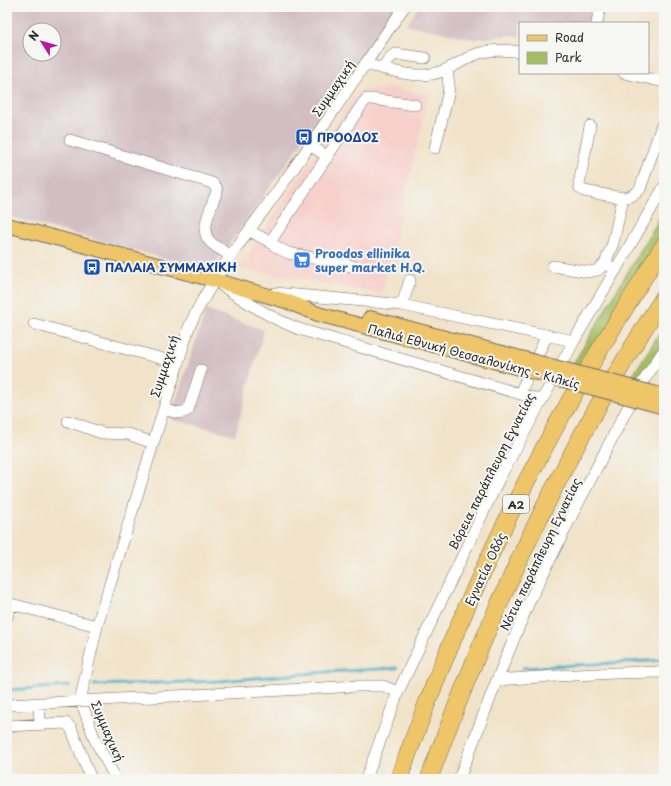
<svg xmlns="http://www.w3.org/2000/svg" width="671" height="786" font-family="'Playpen Sans',sans-serif">
	<style>
		.built { fill: #f7d0cb }
		.industrial { fill: #d2bec2; fill-rule: evenodd }
		.green { fill: #a5be63; stroke: #687447 }
		.lines { fill: none; stroke-linecap: round; stroke-linejoin: round }
		.stream { stroke: #46aec6; stroke-width: 3 }
		.minor-casing { stroke: #706b62; stroke-width: 12 }
		.major-casing { stroke: #706b62; stroke-width: 16 }
		.highway-casing { stroke: #706b62; stroke-width: 18 }
		.minor { stroke: #fff; stroke-width: 11 }
		.major { stroke: #eec569; stroke-width: 14 }
		.highway { stroke: #eec569; stroke-width: 17 }
		.major-bridge-casing { stroke: #706b62; stroke-width: 16; stroke-linecap: butt }
		.major-bridge { stroke: #eec569; stroke-width: 14 }
		.labels { text-anchor: middle; dominant-baseline: central; stroke-width: 4; stroke-linejoin: round; paint-order: stroke }
		.shield { fill: #f6f6f2; stroke: #686867; stroke-width: 1 }
		.shield-label { font-size: 11px; font-weight: bold; fill: #2b2b2b }
		.street-label { font-size: 12px; fill: #2b2b2b; stroke: #f6f6f2 }
		.transit-label { font-size: 12px; font-weight: bold; fill: #164399; stroke: #f6f6f2; text-anchor: start }
		.shop-label { font-size: 12px; font-weight: bold; fill: #366cbe; stroke: #f6f6f2; text-anchor: start }
	</style>
	<rect width="100%" height="100%" fill="#f6f6f2"/>
	<filter id="ink" filterUnits="userSpaceOnUse"><feTurbulence type="fractalNoise" baseFrequency=".025" numOctaves="2"/><feDisplacementMap in="SourceGraphic" scale="8" xChannelSelector="R" yChannelSelector="G"/><feConvolveMatrix kernelMatrix="1 2 1 2 8 2 1 2 1" color-interpolation-filters="sRGB"/></filter>
	<filter id="wash" filterUnits="userSpaceOnUse"><feTurbulence type="fractalNoise" baseFrequency=".012" numOctaves="4" result="noise"/><feDisplacementMap in="SourceGraphic" scale="16" xChannelSelector="R" yChannelSelector="G"/><feGaussianBlur stdDeviation="0.9" result="paint"/><feColorMatrix in="noise" values="0 0 0 0 0 0 0 0 0 0 0 0 0 0 0 0 0 1.4 0 .05"/><feComposite in="paint" operator="in"/></filter>
	<g filter="url(#wash)">
		<rect width="100%" height="100%" fill="#f1e3c9"/>
		<path class="built" d="M390,87L424,95L429,94L382,294L239,268L358,91Z"/>
		<path class="industrial" d="M7,7H391L394,9L313,126H309L300,138L302,142L210,271L7,216ZM30,30H54V54H30Z
			M418,7H604L601,23H520V37L512,35L474,39L407,25Z
			M206,310L264,330L235,435L170,419Z"/>
		<path class="green" d="M664,211V237L584,367L573,364Z
			M664,326V342L641,380L631,378Z"/>
		<g class="lines">
			<path class="stream" d="M523,668L664,660
				M94,685L220,681L326,672L397,668
				M7,690L69,686"/>
		</g>
	</g>
	<g filter="url(#ink)">
		<g class="lines">
			<g class="minor-casing">
				<path id="minor" d="M597,23L600,7
					M365,64C386,69 411,78 432,74C445,72 455,65 466,59C483,49 501,49 520,52
					M383,68L391,57L395,54L425,58
					M624,73L664,82
					M590,126L579,184L580,188L584,191L623,198L631,196L636,193L640,189L662,125
					M70,140L212,183L216,187L217,191C213,203 200,229 208,239C212,246 224,251 231,256
					M310,145L328,157
					M435,148L448,94L449,85L447,70
					M250,231L270,242L278,248L288,253L352,266
					M270,242L363,103L367,99H372L415,105
					M605,263L613,243L623,198
					M553,266L589,272L598,270L605,263L616,270
					M221,285C248,303 271,319 302,330L541,400
					M275,293L374,302L402,305L574,341
					M402,305L410,280
					M34,324L178,363
					M520,393L547,335
					M164,408C171,412 180,415 188,410L201,370
					M68,421L102,433L128,434L153,443
					M7,603L97,626
					M7,617L11,604
					M497,680C553,676 608,672 664,672
					M39,703L40,724
					M7,705L358,686H383L398,692
					M7,726L66,723L71,728L91,779
					M116,779L95,740L81,701L82,692L97,626L189,327C213,274 251,229 284,182C325,125 364,65 404,7
					M366,779L398,692L499,479L574,341L664,187
					M459,779L497,680L529,602L573,513L635,394L664,350"/>
			</g>
			<g class="major-casing">
				<path id="major" d="M7,225L214,280L286,301L318,314L526,370
					M370,318L528,360
					M649,392L664,396
					M646,402L664,407"/>
			</g>
			<g class="highway-casing">
				<path id="highway" d="M399,779C439,665 487,554 544,448C581,378 623,311 664,245
					M429,779C490,610 566,448 664,297"/>
			</g>
			<use href="#minor" class="minor"/>
			<use href="#major" class="major"/>
			<use href="#highway" class="highway"/>
			<g class="major-bridge-casing">
				<path id="major-bridge" d="M528,360L649,392
					M526,370L646,402"/>
			</g>
			<use href="#major-bridge" class="major-bridge"/>
		</g>
	</g>
	<defs>
		<g id="bus-square" transform="scale(0.9)"><rect x="-9" y="-9" width="18" height="18" rx="4" fill="#1a4fb4" stroke="#f6f6f2"/><path d="M-5-6H5V4H4V6H2V4H-2V6H-4V4H-5ZM-3.5-4V0h7V-4ZM-3.5 1.2v1.5H-2V1.2ZM2 1.2v1.5H3.5V1.2Z" fill="#fff"/></g>
		<g id="supermarket-square" transform="scale(0.9)"><rect x="-9" y="-9" width="18" height="18" rx="4" fill="#3f7fe0" stroke="#f6f6f2"/><path d="M-6-5.5h2.5l.6 2H6L4.5 2H-2.5L-4.4-4H-6ZM-1.5 3.2a1.3 1.3 0 1 0 .1 0ZM3 3.2a1.3 1.3 0 1 0 .1 0Z" fill="#fff"/></g>
	</defs>
	<g fill-rule="evenodd">
		<use href="#bus-square" x="304" y="137"/>
		<use href="#supermarket-square" x="302" y="260"/>
		<use href="#bus-square" x="92" y="267"/>
	</g>
	<g class="labels">
		<rect class="shield" x="503" y="495" width="26" height="18" rx="3"/>
		<g class="shield-label">
			<text x="516" y="504">Α2</text>
		</g>
		<g class="street-label">
			<text transform="translate(333 88) rotate(-56)">Συμμαχική</text>
			<text transform="translate(474 356) rotate(15)">Παλιά Εθνική Θεσσαλονίκης - Κιλκίς</text>
			<text transform="translate(164 366) rotate(-72)">Συμμαχική</text>
			<text transform="translate(491 471) rotate(-63)">Βόρεια παράπλευρη Εγνατίας</text>
			<text transform="translate(540 554) rotate(-64)">Νότια παράπλευρη Εγνατίας</text>
			<text transform="translate(485 569) rotate(-65)">Εγνατία Οδός</text>
			<text transform="translate(108 731) rotate(67)">Συμμαχική</text>
		</g>
		<g class="transit-label">
			<text x="317" y="137">ΠΡΟΟΔΟΣ</text>
			<text x="105" y="267">ΠΑΛΑΙΑ ΣΥΜΜΑΧΙΚΗ</text>
		</g>
		<g class="shop-label">
			<text x="315" y="253">Proodos ellinika<tspan x="315" dy="14">super market H.Q.</tspan></text>
		</g>
	</g>
	<rect width="671" height="786" fill="none" stroke="#f6f6f2" stroke-width="24"/>
	<rect x="519" y="22" width="130" height="52" fill="#f6f6f2" stroke="#a5a5a2"/>
	<rect x="527" y="35" width="20" height="6" fill="#eec569" stroke="#a5a5a2"/>
	<text x="555" y="42" font-size="12" fill="#2b2b2b">Road</text>
	<rect x="527" y="52" width="20" height="12" fill="#a5be63" stroke="#a5a5a2"/>
	<text x="555" y="62" font-size="12" fill="#2b2b2b">Park</text>
	<g transform="translate(42 42) rotate(307)"><circle r="19" fill="#f6f6f2" stroke="#a5a5a2"/>
	<path d="M0-3L7 15L0 10L-7 15Z" fill="#b5179e"/>
	<text y="-6" font-size="11" font-weight="bold" text-anchor="middle" fill="#2b2b2b">N</text>
	</g>
</svg>
